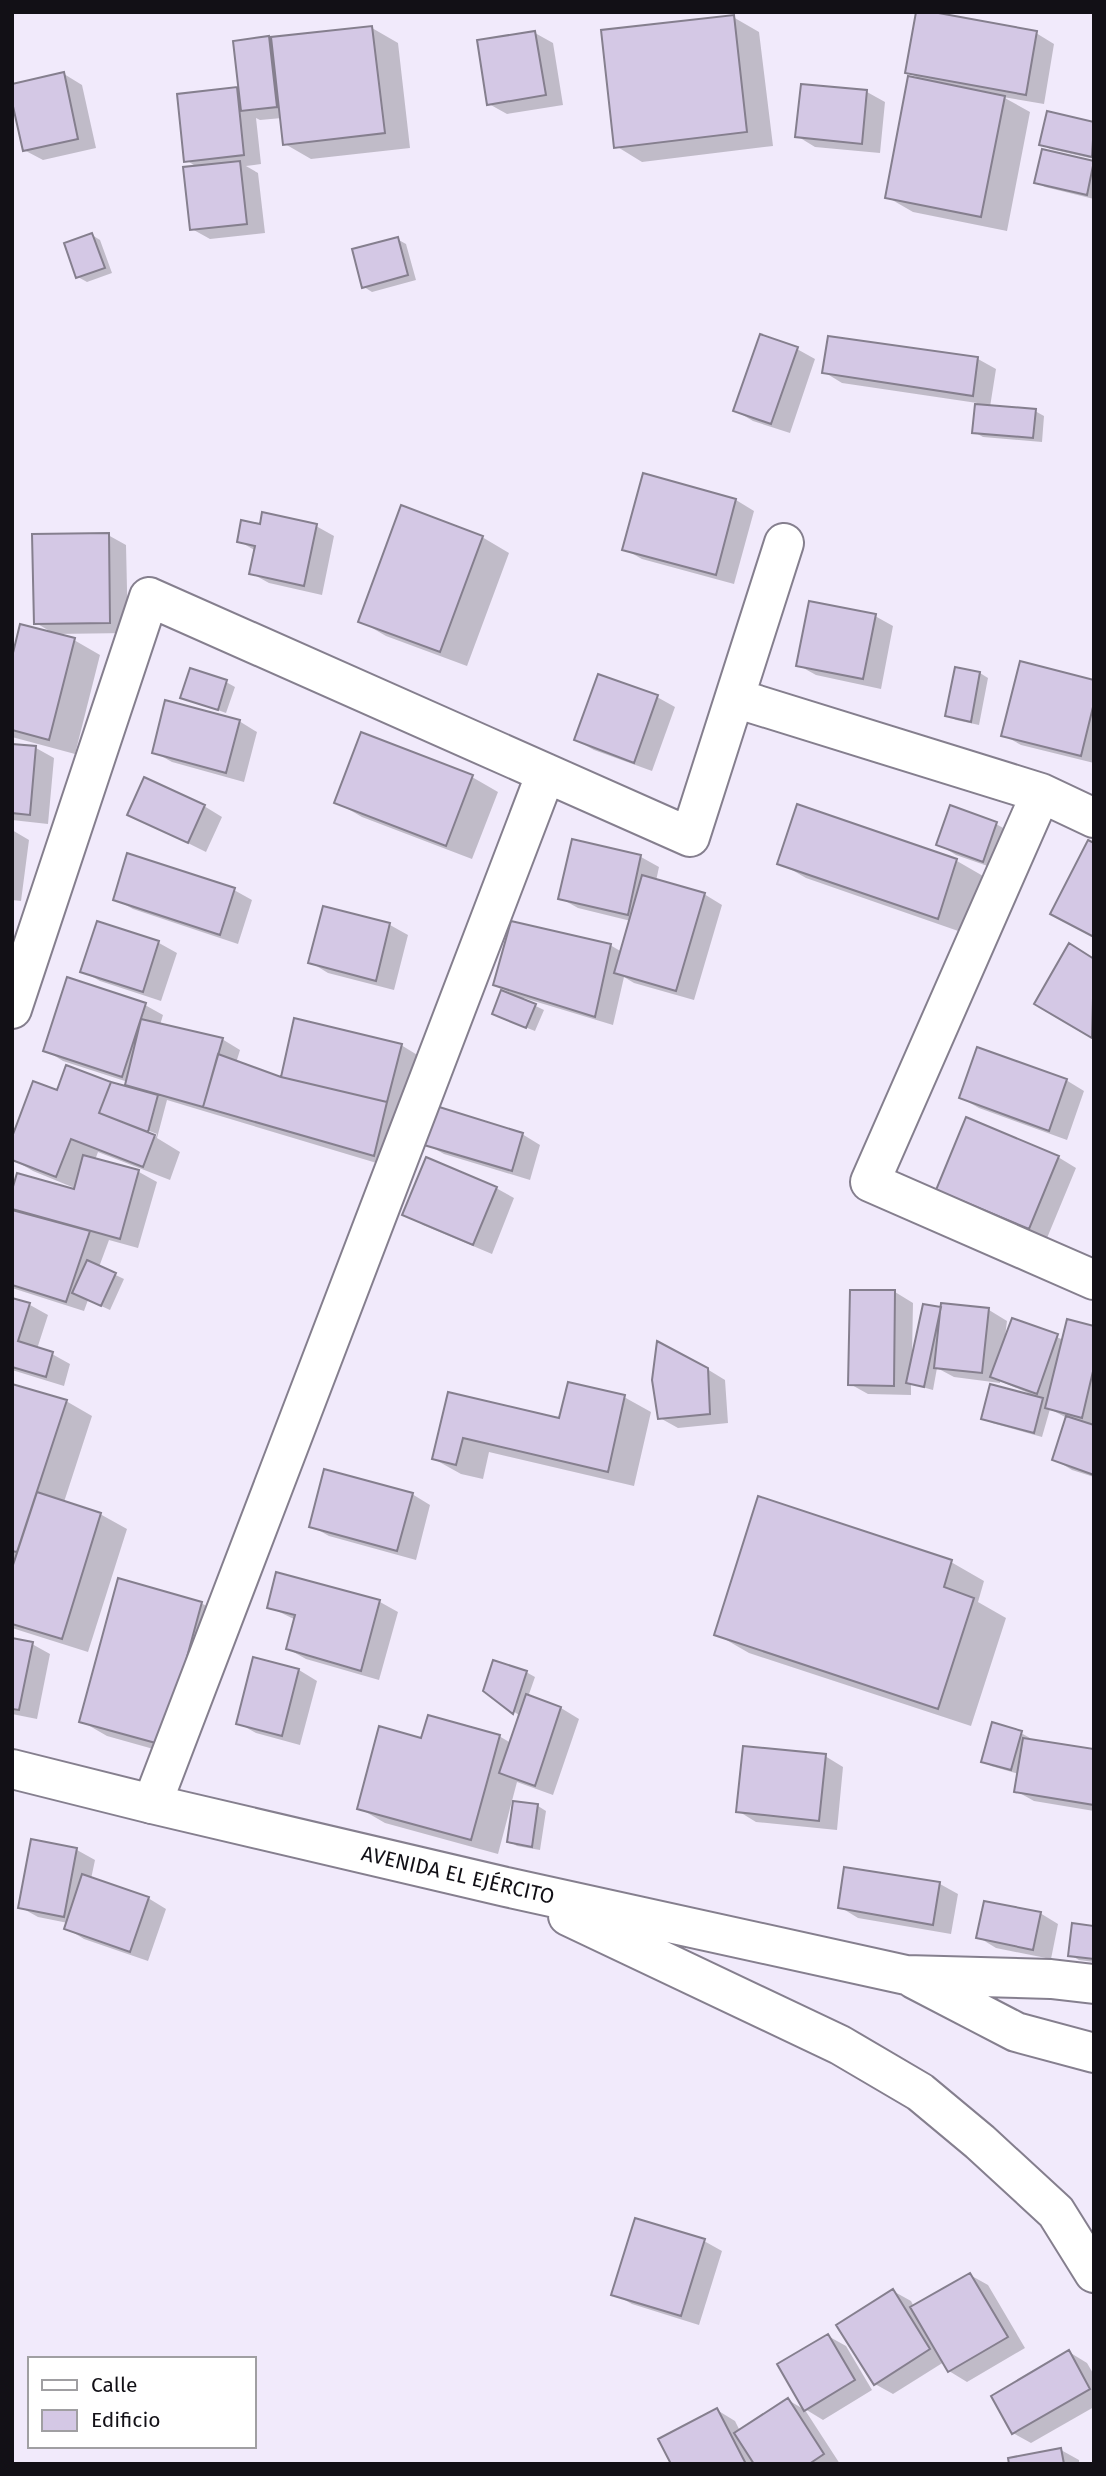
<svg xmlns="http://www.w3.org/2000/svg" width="1106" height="2476" font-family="'Fira Sans',sans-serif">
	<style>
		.shadow { fill: #0003; fill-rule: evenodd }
		.building { fill: #d4c8e5; stroke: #857f8e; stroke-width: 2 }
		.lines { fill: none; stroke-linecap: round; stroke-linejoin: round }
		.street-casing { stroke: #857f8e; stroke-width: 42 }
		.secondary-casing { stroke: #857f8e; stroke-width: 42 }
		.street { stroke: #fff; stroke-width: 38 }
		.secondary { stroke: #fff; stroke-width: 38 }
		.labels { text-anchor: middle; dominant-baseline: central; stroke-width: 5; stroke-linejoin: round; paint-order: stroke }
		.street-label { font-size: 21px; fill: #121016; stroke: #fff }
	</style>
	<rect width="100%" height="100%" fill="#f1eafb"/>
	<path class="shadow" d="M733,17L759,32L773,146L642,162L616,146Z
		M372,28L398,43L410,148L311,159L285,144L282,118L260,120L256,118L261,164L246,166L258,173L265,233L210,239L192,229L197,167L186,160L236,88L240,91L269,38Z
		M535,33L553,43L563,105L507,114L489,104Z
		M1036,33L1054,44L1044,104L1003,97L1030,112L1007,231L913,212L887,197L922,80L907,72Z
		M64,74L82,85L96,148L43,160L24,150Z
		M802,86L867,92L885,102L880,153L815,147L797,136Z
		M1094,124V159L1050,149L1041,144Z
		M1043,151L1094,163V199L1045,187L1036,182Z
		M92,235L100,240L112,273L87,282L78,277Z
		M397,239L406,244L416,280L372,292L364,287Z
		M797,349L815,359L790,433L753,421L736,411Z
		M978,359L996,369L990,407L1035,411L1044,416L1042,442L983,437L974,432L977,403L842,383L824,372Z
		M644,476L736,500L754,511L734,584L642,559L624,549Z
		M402,508L482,537L509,553L467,666L386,636L360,621Z
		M261,526H316L334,536L322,595L269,583L251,573L256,551L239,541Z
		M108,535L126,545L128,633L55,634L74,640L100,655L75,754L12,737V664L53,633L36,623Z
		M875,616L893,626L881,689L816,675L798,665Z
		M980,673L988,678L979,725L956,720L947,715Z
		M226,682L235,687L226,713L182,697Z
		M1094,682V763L1021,745L1003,735Z
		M657,697L675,707L652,771L594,750L576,740Z
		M239,721L257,732L244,782L172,762L154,752Z
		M12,745L36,748L54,758L48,824L12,820Z
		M472,777L498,792L472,859L362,817L336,802Z
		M204,806L222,817L206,852L129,814Z
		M798,806L957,861L983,876L964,933L806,878L780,863Z
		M996,824L1014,834L1002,871L956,855L938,844Z
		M12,830L29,840L21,901L12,900Z
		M573,841L641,857L659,867L656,881L704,894L722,905L694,1000L634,983L624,977L613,1025L524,998L523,1000L544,1010L535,1031L502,1018L510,993L495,984L610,945L622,952L631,921L578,908L560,898Z
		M234,890L252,900L238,944L133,909L115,899Z
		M324,908L390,925L408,935L394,990L328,973L310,962Z
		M98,923L159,943L177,953L161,1001L100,981L82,971Z
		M1094,960V1037L1036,1003Z
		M145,1005L163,1015L160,1025L222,1039L240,1050L236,1063L282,1079L401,1045L419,1056L400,1170L167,1100L157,1138L180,1152L170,1180L98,1152L95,1160L139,1172L157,1182L138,1248L109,1240L99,1267L124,1279L110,1310L88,1300L84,1311L12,1288V1197L76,1191L77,1189L33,1171L12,1159L58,1092L110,1084L137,1090L128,1082L63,1061L45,1050ZM127,1122L157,1134L156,1137L127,1126Z
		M1066,1080L1084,1091L1067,1140L979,1108L961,1098Z
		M522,1134L540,1145L530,1180L444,1154L426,1144Z
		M1058,1157L1076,1168L1047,1238L956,1199L938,1189Z
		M496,1188L514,1198L492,1254L423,1225L405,1214Z
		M895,1292L913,1303L912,1355L943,1305L989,1310L1007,1321L1005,1337L1013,1320L1064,1340L1094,1328V1477L1072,1470L1054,1459L1067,1418L1050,1409L1042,1437L992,1423L983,1418L1027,1396L1028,1393L1000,1381V1383L954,1377L937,1368L933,1390L911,1384V1395L868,1394L850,1384Z
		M12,1299L30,1305L48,1315L37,1349L52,1354L70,1364L64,1386L12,1370Z
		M707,1369L725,1380L728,1423L678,1428L660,1418Z
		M12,1386L66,1401L92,1416L64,1502L100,1514L127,1529L88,1652L12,1628Z
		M450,1394L561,1420L624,1397L651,1412L634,1486L489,1452L483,1479L461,1474L434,1459Z
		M412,1494L430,1505L416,1560L329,1536L311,1526Z
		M951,1562L984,1581L978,1602L1006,1618L971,1726L749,1653L716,1634Z
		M278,1574L380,1602L398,1612L379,1680L306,1659L288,1649L296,1620L269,1607Z
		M201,1603L228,1618L189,1759L107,1736L81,1721Z
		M12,1639L32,1644L50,1654L37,1719L12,1714Z
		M299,1670L317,1681L300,1745L256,1733L238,1723Z
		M526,1672L535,1677L528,1697L561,1708L579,1719L553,1795L517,1782L498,1854L385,1823L359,1808L423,1740L499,1736L511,1743L520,1716L485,1690Z
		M1021,1733L1030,1738L1029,1740L1094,1751V1811L1034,1801L1016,1791L1019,1774L991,1766L983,1761Z
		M825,1756L843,1767L837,1830L756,1822L738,1811Z
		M538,1806L546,1811L540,1850L517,1846L508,1841Z
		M77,1850L95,1860L91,1879L148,1898L166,1909L148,1961L84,1939L66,1928L68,1923L38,1917L20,1907Z
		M940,1884L958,1894L951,1934L858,1918L840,1907Z
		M1040,1913L1058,1924L1051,1959L996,1948L978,1937Z
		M1094,1928V1962L1079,1960L1070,1955Z
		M704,2241L722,2251L699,2325L632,2304L614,2294Z
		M970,2275L988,2285L1025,2348L967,2382L949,2371L944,2362L893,2394L875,2384L893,2291L911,2301L914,2307Z
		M828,2336L846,2346L872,2390L823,2420L805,2409Z
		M1069,2352L1087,2363L1094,2375V2407L1031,2443L1013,2433Z
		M788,2400L805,2410L840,2464H673L717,2410L735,2421L740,2431Z
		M1061,2450L1079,2460V2464H1011Z"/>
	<path class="building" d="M916,12H933L1037,31L1026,95L905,73Z
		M734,15L747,132L614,148L601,30Z
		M372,26L385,133L283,145L271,37Z
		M535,31L546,95L487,105L477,40Z
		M269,36L277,107L241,111L233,41Z
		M64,72L78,139L23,151L12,102V84Z
		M908,76L1005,96L981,217L885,198Z
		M801,84L867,90L862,144L795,137Z
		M237,87L244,155L184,162L177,94Z
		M1047,111L1094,122L1092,157L1039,145Z
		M1042,149L1094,161L1087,195L1034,183Z
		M240,161L247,224L190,230L183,167Z
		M92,233L105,268L76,278L64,243Z
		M398,237L408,275L362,288L352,249Z
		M760,334L798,347L771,424L733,411Z
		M828,336L978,357L973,396L822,373Z
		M975,404L1036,409L1033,438L972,433Z
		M643,473L736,499L716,575L622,550Z
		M401,505L483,536L440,652L358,622Z
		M262,512L317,524L304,586L249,574L255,546L237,542L241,520L260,524Z
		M109,533L110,623L34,624L32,534Z
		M809,601L876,614L863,679L796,666Z
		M20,624L75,638L49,740L12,730V657Z
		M1020,661L1094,680V703L1081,756L1001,736Z
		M955,667L980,672L971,722L945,716Z
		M190,668L227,680L218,710L180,698Z
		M598,674L658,695L634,763L574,740Z
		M165,700L240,720L226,773L152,753Z
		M361,732L473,775L446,846L334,803Z
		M12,744L36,746L30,815L12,813Z
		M144,777L205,805L188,843L127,815Z
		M797,804L957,859L938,919L777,864Z
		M950,805L997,822L983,862L936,845Z
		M572,839L641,855L628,915L558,899Z
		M1088,840L1094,843V937L1050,914Z
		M127,853L235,888L220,935L113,900Z
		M642,875L705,893L676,991L614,973Z
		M323,906L390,923L376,981L308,963Z
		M97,921L159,941L143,992L80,972Z
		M511,921L611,944L595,1017L493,985Z
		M1069,943L1094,959L1092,1038L1034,1004Z
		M67,977L146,1003L122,1077L43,1051Z
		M501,990L536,1004L526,1028L492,1014Z
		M294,1018L402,1044L387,1102L281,1077Z
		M141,1019L223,1038L203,1107L125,1085Z
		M977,1047L1067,1079L1049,1131L959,1098Z
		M218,1054L281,1077L387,1102L374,1156L203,1107Z
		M66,1065L111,1082L99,1113L155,1135L143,1167L71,1139L56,1177L12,1160V1137L33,1081L57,1090Z
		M111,1082L158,1095L148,1132L99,1113Z
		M436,1106L523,1133L512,1171L424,1145Z
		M966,1117L1059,1156L1029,1229L936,1190Z
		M83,1155L139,1170L120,1239L12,1209V1190L17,1173L74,1189Z
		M426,1157L497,1187L473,1245L402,1215Z
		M12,1210L90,1231L66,1302L12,1285Z
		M87,1260L116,1273L101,1306L72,1293Z
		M850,1290H895L894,1386L848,1385Z
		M12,1298L30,1303L18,1341L53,1352L46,1377L12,1367Z
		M941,1303L989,1308L982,1373L934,1368Z
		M923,1304L941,1307L924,1387L906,1383Z
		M1012,1318L1058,1334L1037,1394L990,1377Z
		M1067,1319L1094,1326V1367L1082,1418L1045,1408Z
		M657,1341L708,1368L710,1414L658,1419L652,1380Z
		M568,1382L625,1395L608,1472L463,1438L456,1465L432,1459L448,1392L559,1418Z
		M12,1384L67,1400L17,1552L12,1551Z
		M990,1384L1043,1398L1034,1433L981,1419Z
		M1066,1416L1094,1425V1475L1052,1460Z
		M324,1469L413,1493L397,1551L309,1527Z
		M37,1492L101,1513L62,1639L12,1624V1568Z
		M758,1496L952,1560L944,1587L974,1598L938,1709L714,1635Z
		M276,1572L380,1600L361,1671L286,1649L295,1615L267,1608Z
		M118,1578L202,1602L163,1745L79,1722Z
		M12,1638L33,1642L19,1710L12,1709Z
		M253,1657L299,1669L282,1736L236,1724Z
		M493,1660L527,1671L513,1714L483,1691Z
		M526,1694L561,1707L535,1786L499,1773Z
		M428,1715L500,1735L471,1840L357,1809L379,1726L421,1738Z
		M992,1722L1022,1731L1011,1770L981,1762Z
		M1023,1738L1094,1749V1805L1014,1792Z
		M743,1746L826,1754L819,1821L736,1812Z
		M513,1801L538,1804L532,1847L507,1842Z
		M31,1839L77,1848L64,1917L18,1908Z
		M844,1867L940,1882L933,1925L838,1908Z
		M82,1874L149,1897L130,1952L64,1929Z
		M984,1901L1041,1912L1033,1950L976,1938Z
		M1072,1923L1094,1926V1959L1068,1956Z
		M635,2218L705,2239L681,2316L611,2295Z
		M970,2273L1008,2337L948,2372L910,2307Z
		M893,2289L930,2349L874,2385L836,2325Z
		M828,2334L855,2380L804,2411L777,2364Z
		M1069,2350L1090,2389L1012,2434L991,2396Z
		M788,2398L824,2454L809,2464H754L734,2433Z
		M717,2408L746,2464H671L658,2439Z
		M1061,2448L1064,2464H1009L1008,2458Z"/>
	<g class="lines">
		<g class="street-casing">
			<path id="street" d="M735,698L1041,793L1094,818
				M1041,793L870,1182L1094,1280
				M12,1009L149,597L690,837L784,543
				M152,1804L546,773"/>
		</g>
		<g class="secondary-casing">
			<path id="secondary" d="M12,1769L152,1804L506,1887L906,1975L1051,1979L1094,1984
				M568,1916L840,2045L920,2092L980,2142L1056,2212L1094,2273
				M914,1979L1016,2032L1094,2053"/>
		</g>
		<use href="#street" class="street"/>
		<use href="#secondary" class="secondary"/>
	</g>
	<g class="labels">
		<g class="street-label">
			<text transform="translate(458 1875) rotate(13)">AVENIDA EL EJÉRCITO</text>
		</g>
	</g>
	<rect width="1106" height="2476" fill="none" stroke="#121016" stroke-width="28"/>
	<rect x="28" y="2357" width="228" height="91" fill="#ffffff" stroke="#a09fa2" stroke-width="2"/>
	<rect x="42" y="2380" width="35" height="10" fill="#ffffff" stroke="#a09fa2" stroke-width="2"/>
	<text x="91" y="2392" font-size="21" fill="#121016">Calle</text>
	<rect x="42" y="2410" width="35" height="21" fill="#d4c8e5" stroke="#a09fa2" stroke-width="2"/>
	<text x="91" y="2427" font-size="21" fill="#121016">Edificio</text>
</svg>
